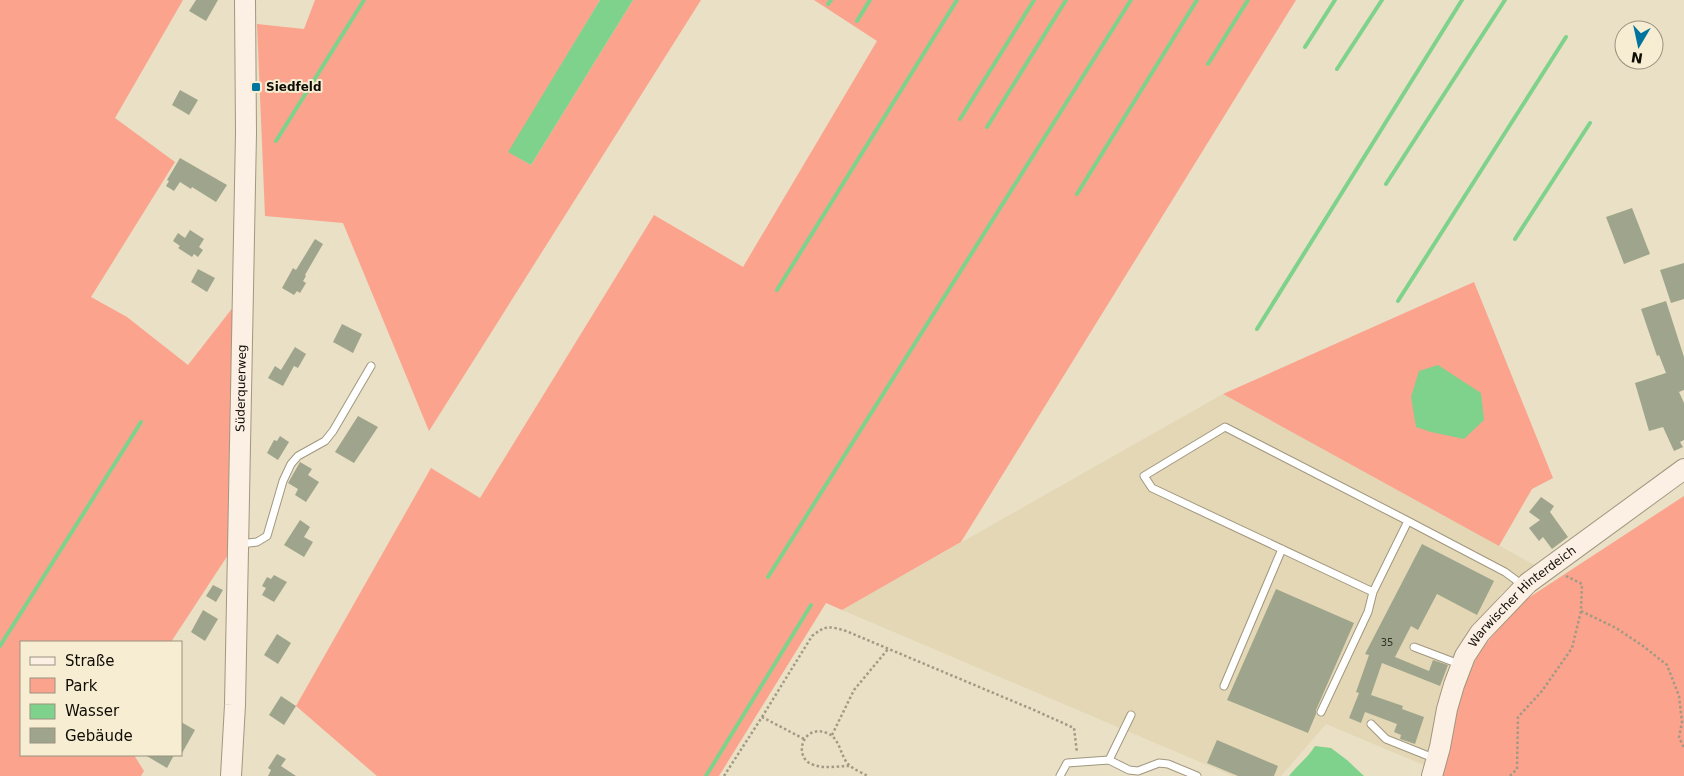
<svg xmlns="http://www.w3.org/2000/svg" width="1684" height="776" font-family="'DejaVu Sans',sans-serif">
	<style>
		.built { fill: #e3d7b5 }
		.green { fill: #fba38d }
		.water { fill: #7fd28b }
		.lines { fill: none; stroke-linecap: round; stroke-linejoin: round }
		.stream { stroke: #7fd28b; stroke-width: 4 }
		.building { fill: #9fa58c }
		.lane-casing { stroke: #a0977e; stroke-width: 9 }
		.secondary-casing { stroke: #a0977e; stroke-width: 22 }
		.path { stroke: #a19a85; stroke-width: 2.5; stroke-dasharray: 2.5 2.5; stroke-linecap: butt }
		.lane { stroke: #fff; stroke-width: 7 }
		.secondary { stroke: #fcefe4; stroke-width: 20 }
		.poi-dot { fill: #00739e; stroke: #f6edd2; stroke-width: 2 }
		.labels { text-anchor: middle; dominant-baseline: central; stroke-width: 4; stroke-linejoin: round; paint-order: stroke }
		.number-label { font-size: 10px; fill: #333226 }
		.poi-label { font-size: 12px; font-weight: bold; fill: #0f0c04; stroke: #f6edd2; text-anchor: start }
		.street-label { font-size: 12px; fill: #0f0c04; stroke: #f6edd2 }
	</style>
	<rect width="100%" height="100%" fill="#e9e0c5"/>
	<path class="built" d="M1223,394L1542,569L1501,593L1466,646L1426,766L1326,724L1281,776H1233L842,610Z"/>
	<path class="green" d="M0,0H183L115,118L175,162L91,297L127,317L188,365L234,306L228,555L171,642H21V755H134L144,771L141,776H0Z
		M315,0H600L509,152L531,165L633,0H701L429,431L343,223L265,216L257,24L304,29Z
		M814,0H1296L961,542L842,610L826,603L719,776H377L296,706L431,468L480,498L654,215L743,267L877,41Z
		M1474,282L1553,478L1532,489L1499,546L1223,394Z
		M1684,496V776H1439L1445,764L1461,692L1479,652L1519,604Z"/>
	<path class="water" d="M600,0H633L531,165L508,152Z
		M1438,365L1481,393L1484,420L1464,439L1431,432L1416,427L1411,397L1419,371Z
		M1315,746L1331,748L1347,760L1364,776H1289C1298,764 1307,759 1315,746Z"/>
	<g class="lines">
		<path class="stream" d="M828,4L831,0
			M857,21L870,0
			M1305,47L1335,0
			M1208,64L1248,0
			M1337,69L1382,0
			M960,119L1034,0
			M987,127L1066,0
			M276,141L364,0
			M1386,184L1505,0
			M1077,194L1197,0
			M1515,239L1590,123
			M777,290L957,0
			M1398,301L1566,37
			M1257,329L1462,0
			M768,577L1131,0
			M0,646L141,422
			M706,776L811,605"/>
	</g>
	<path class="building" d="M196,0H218L206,21L189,11Z
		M180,90L198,100L189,115L172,105Z
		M180,158L227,185L216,202L192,187L191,189L180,182L174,191L166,186L169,181L167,180Z
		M1632,208L1650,254L1624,264L1606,217Z
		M190,230L204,239L199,247L203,250L198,257L194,254L192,257L178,248L180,246L173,241L178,233L185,238Z
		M315,239L323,244L305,275L306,276L303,281L306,283L300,293L297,291L294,295L282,288L293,268L296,270Z
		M1684,263V299L1671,303L1660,270Z
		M198,269L215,278L207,292L191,282Z
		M1666,301L1684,357V390L1679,392L1684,403V440L1680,442L1683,447L1674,451L1663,427L1649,431L1635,383L1666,373L1659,355L1657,356L1641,309Z
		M342,324L362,334L353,353L333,342Z
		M295,347L306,354L298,368L294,366L283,386L268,378L275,366L281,370Z
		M358,416L378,427L354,463L335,452Z
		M280,436L289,442L278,460L267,453L274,440L277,441Z
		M300,462L312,469L308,475L319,482L306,502L295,495L298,489L288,483Z
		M1541,497L1554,506L1550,512L1568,537L1552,549L1543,537L1539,541L1529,528L1540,520L1529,512Z
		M300,520L310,527L304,537L313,542L304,557L284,545Z
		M1422,544L1494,581L1477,615L1437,594L1418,630L1411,626L1395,657L1429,671L1433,660L1448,665L1440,686L1382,663L1371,695L1403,706L1402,709L1424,717L1415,744L1400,739L1401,735L1394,732L1397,724L1365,712L1361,723L1349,718L1359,693L1356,692L1369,655L1365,654Z
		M274,575L287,582L274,602L262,595L266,588L262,586L267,577L271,579Z
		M213,585L223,590L216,602L206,596Z
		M1276,589L1354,623L1316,710V714L1308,733L1227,700Z
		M203,610L218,619L205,641L191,632Z
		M277,634L291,643L278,664L264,655Z
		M281,696L296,706L284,725L269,715Z
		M181,722L195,730L181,755Z
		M1217,740L1278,766L1274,776H1238L1207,763Z
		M277,754L286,759L281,766L296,776H268L271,770L268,768Z
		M145,755H174L167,768Z"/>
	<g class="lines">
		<g class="lane-casing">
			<path id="lane" d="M240,544L257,542L267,536L283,481L291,464L298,456L325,441L333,431L371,366
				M1373,592L1152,488L1144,476L1225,427L1408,521
				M1414,647L1459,664
				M1224,686L1282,549
				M1321,712L1368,612L1373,592L1408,521L1505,572L1524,586
				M1131,715L1109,760L1129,770L1138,771L1159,763L1168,764L1197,776
				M1371,724L1386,739L1436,759
				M1060,776L1067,763L1109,760"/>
		</g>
		<g class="secondary-casing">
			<g id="secondary">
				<path id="s1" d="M231,776L235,705L246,133L245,0"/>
				<path id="s2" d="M1432,776L1440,747L1447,709L1454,685L1465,656L1480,633L1528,583L1684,469"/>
			</g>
		</g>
		<path class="path" d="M1566,576L1582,584L1581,611L1616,628L1643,646L1667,665L1679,696L1682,722L1679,737L1684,748
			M762,717L812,636C826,625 829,626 846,631L1034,710L1074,728L1077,753
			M832,735L854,690L888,649
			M849,766C838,766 825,769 814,765C792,759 802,723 827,733C840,738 840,755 848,764C853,769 862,773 868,776
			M724,776L762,717L804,739
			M1510,776L1517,769L1518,717L1542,691L1572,648L1581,611"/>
		<use href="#lane" class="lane"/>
		<use href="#secondary" class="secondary"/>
	</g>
	<rect class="poi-dot" x="251" y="82" width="10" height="10" rx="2.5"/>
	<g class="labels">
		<g class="number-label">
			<text x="1387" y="642">35</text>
		</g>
		<g class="poi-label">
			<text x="266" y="87">Siedfeld</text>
		</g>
		<g class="street-label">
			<text stroke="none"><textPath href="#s1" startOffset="388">Süderquerweg</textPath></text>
			<text stroke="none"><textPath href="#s2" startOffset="208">Warwischer Hinterdeich</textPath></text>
		</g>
	</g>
	<rect x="20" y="641" width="162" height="115" fill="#f6edd2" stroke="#9a9380"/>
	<rect x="30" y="657" width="25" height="8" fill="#fcefe4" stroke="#9a9380"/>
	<text x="65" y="666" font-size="15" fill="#0f0c04">Straße</text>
	<rect x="30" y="678" width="25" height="15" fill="#fba38d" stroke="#9a9380"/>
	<text x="65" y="691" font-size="15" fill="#0f0c04">Park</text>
	<rect x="30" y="704" width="25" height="15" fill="#7fd28b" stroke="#9a9380"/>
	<text x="65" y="716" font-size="15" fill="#0f0c04">Wasser</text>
	<rect x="30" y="728" width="25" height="15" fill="#9fa58c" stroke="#9a9380"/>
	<text x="65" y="741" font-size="15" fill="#0f0c04">Gebäude</text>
	<g transform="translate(1639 45) rotate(189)"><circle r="24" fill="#f6edd2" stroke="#9a9380"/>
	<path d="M0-4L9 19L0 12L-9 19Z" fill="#00739e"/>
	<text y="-8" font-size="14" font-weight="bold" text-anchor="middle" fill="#0f0c04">N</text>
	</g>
</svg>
